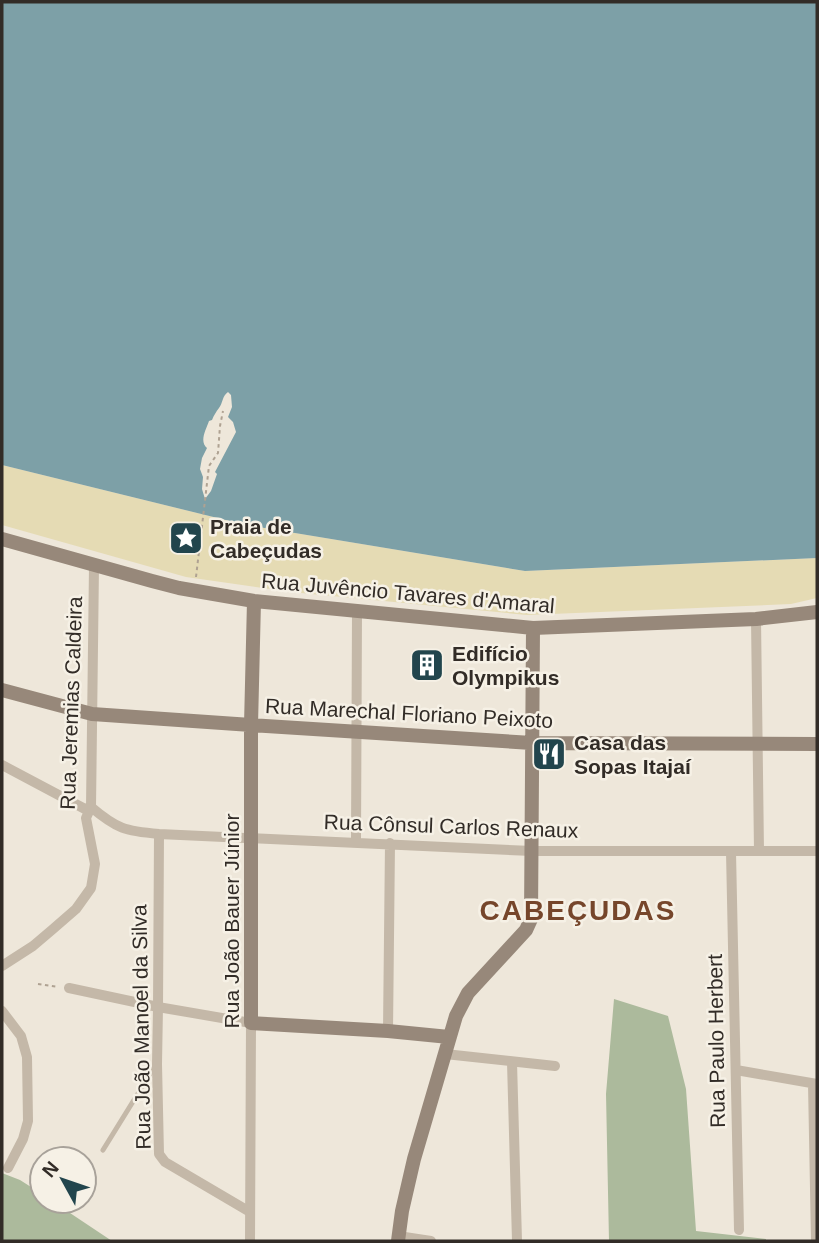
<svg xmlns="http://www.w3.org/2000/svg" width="819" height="1243" font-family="Arial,sans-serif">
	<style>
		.green { fill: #acba9c }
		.sand { fill: #e5dbb4 }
		.water { fill: #7da0a7; fill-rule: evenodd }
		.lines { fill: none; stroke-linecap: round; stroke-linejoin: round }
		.path { stroke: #afa292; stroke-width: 2; stroke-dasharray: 3.5 3.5; stroke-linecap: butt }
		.lane { stroke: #c4b8a8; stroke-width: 5 }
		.street { stroke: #c4b8a8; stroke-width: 10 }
		.secondary { stroke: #97887a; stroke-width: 14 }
		.labels { text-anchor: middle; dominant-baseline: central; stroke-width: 5; stroke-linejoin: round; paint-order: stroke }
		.poi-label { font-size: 21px; font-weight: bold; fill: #322c27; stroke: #f6f1e6; text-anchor: start }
		.street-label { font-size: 21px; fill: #322c27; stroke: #f6f1e6 }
		.district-label { font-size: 28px; font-weight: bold; letter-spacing: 2px; fill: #76462b; stroke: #f6f1e6 }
	</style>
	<rect width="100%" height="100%" fill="#eee7da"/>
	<path class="green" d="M614,999L668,1016L686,1089L696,1231L766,1239V1241H609L606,1094Z
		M2,1173L20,1180L42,1194V1201H52L112,1241H2Z"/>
	<path class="sand" d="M2,465L246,525L525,571L817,558V598L791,604L527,615L291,592L186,577L2,525Z"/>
	<path class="water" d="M2,2H817V558L525,571L246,525L2,465ZM228,392L231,395L232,407L228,417L233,422L236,432L215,472L217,474L211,491L205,499L202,489L203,477L200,469L202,458L207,448C199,441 206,430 209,421L212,420C214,415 216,412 219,408C223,403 222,396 228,392Z"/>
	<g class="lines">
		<path class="path" d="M196,577L209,466L218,453L220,426L223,411
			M38,984L58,987"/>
		<path class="lane" d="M103,1150L155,1066"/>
		<path class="street" d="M756,619L759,851
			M2,765L85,809L91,807
			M91,807C117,829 125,831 159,834L532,851H817
			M159,834L158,1007L157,1064L159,1154L165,1162L250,1212
			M356,842L357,612
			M731,852L739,1230
			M2,966L33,946L53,929L76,909L91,888L95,864L86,818L91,807L94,566
			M69,988L158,1007L251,1023L250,1241
			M2,1011L21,1036L27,1057L28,1121L23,1139L8,1168
			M388,1031L390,843
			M445,1054L555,1066
			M512,1062L517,1241
			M736,1070L817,1084
			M813,1084L816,1241
			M398,1236L431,1241"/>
		<path class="secondary" d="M2,539L152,581L179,588L254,601L533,628L756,619L817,612
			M254,601L251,725V1023L388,1031L449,1037
			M2,690L92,714L251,725L532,743L817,744
			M398,1241L402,1211L414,1159L456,1016L468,993L526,930L531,919L533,628"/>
	</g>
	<defs>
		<g id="sight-square" transform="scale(1.75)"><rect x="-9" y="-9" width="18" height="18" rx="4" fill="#22454d" stroke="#f6f1e6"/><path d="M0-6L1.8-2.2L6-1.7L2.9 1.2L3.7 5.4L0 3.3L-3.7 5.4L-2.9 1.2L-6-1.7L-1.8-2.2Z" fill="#fff"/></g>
		<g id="building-square" transform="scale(1.75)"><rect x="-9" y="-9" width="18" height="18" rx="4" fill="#22454d" stroke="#f6f1e6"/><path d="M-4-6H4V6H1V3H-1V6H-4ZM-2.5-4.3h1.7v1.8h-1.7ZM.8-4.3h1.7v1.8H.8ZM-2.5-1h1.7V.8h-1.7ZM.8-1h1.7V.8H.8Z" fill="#fff"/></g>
		<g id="restaurant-square" transform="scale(1.75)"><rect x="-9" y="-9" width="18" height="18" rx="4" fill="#22454d" stroke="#f6f1e6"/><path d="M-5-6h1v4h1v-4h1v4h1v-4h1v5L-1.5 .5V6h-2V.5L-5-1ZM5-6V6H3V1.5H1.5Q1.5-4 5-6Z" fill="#fff"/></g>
	</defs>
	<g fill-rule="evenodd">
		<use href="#sight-square" x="186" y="538"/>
		<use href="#building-square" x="427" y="665"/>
		<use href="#restaurant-square" x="549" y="754"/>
	</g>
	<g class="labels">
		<g class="poi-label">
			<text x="210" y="526">Praia de<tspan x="210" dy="24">Cabeçudas</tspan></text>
			<text x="452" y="653">Edifício<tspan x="452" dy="24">Olympikus</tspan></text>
			<text x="574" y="742">Casa das<tspan x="574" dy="24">Sopas Itajaí</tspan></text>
		</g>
		<g class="street-label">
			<text transform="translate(408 593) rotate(5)">Rua Juvêncio Tavares d'Amaral</text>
			<text transform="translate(71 703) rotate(-88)">Rua Jeremias Caldeira</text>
			<text transform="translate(409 713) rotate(3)">Rua Marechal Floriano Peixoto</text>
			<text transform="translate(451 826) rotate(2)">Rua Cônsul Carlos Renaux</text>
			<text transform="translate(231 921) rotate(-90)">Rua João Bauer Júnior</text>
			<text transform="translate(141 1027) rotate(-91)">Rua João Manoel da Silva</text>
			<text transform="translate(716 1041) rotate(-91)">Rua Paulo Herbert</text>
		</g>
		<g class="district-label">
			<text x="578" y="910">CABEÇUDAS</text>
		</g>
	</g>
	<rect width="819" height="1243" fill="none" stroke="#322c27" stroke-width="7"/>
	<g transform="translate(63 1180) rotate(310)"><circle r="33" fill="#f6f1e6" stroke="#a8a29a" stroke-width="2"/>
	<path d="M0-5L12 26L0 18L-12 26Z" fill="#22454d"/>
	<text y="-10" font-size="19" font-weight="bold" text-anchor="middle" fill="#322c27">N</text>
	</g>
</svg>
